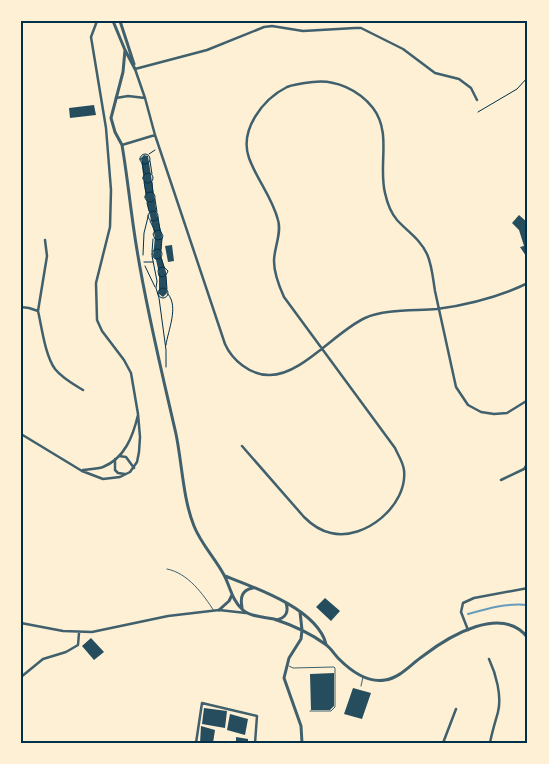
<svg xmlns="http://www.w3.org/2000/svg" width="549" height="764" font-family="'Alegreya Sans',sans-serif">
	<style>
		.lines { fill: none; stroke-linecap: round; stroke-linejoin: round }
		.stream { stroke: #669bbc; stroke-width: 2 }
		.building { fill: #264d5e }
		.path { stroke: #003049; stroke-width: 1 }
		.service { stroke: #3f606c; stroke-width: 1 }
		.minor { stroke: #3f606c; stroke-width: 2.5 }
		.tertiary { stroke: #3f606c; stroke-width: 3 }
		.neatline { fill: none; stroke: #003049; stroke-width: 2 }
	</style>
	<rect width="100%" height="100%" fill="#fdf0d5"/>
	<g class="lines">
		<path class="stream" d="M468,614C489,608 506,603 528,605"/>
	</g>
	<path class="building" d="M94,105L96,115L70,118L69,108Z
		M144,155L148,156L157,215L162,235L161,255L166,272L167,293L163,297L159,294V273L156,260L153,256L155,237L146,199L141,158Z
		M519,215L528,223V246H526V251H528V259L520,247L524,246L519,230L512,223Z
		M172,245L174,261L168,262L165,246Z
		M325,598L340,611L331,621L316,607Z
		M91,638L104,652L94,660L82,646Z
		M334,673V706L330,710H311L310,674Z
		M353,688L371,693L362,719L344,714Z
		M204,708L227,711L225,728L202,724Z
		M230,714L248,719L245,735L227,730Z
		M201,726L215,730L213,743H200Z
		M236,737L248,739V743H236Z"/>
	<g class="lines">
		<path class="path" d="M478,112L517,89L528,77
			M140 159a5 5 0 1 1 10 0a5 5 0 1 1-10 0Z
			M149,154L155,150
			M150,161L152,174
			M142,163L144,173
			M143 178a5 5 0 1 1 10 0a5 5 0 1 1-10 0Z
			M144,182L146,193
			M152,182L153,193
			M145 197a5 5 0 1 1 10 0a5 5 0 1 1-10 0Z
			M155,199L157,212
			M147,203L149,211
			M148 216a5 5 0 1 1 10 0a5 5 0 1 1-10 0Z
			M158,217L160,230L163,236L162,239L157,240L155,239L153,234L155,231L160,230
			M150,221L155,231
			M152 254a5 5 0 1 1 10 0a5 5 0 1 1-10 0Z
			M161,250L162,239
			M152,252L153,239
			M143,255L144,233L148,217
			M152,256L157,281L156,288L159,298L166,350V367
			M161,258L164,267L168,271L166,275L162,277L159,276L158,271L159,268L164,267
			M144,262H153
			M145,266L155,287
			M166,276L167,289
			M158 293a5 5 0 1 1 10 0a5 5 0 1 1-10 0Z
			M166,345C168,330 179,307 168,294"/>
		<path class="service" d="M167,569C188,573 203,594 214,611
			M289,666L293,668L334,667L335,668V707L331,711H310
			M361,686L363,677"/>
		<path class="minor" d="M116,98L128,96L145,98
			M477,100L471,88L459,79L435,73L403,49L361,28H355L303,31L272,26L264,27L207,50L135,69L145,98L155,135L225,344C232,360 250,375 269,375C301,376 336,331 365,318C385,309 415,311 437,309C466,305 501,296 528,283
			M122,145L155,135
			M21,307L29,308L38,311C42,328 45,355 55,369C62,378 73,384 83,390
			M38,311L47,256L45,240
			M21,434L82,471L103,479L120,477L130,472L137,462L139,452L140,437L138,414L131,373L124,360L102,331L97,320L96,283L110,227L111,190L106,128L91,37L97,21
			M242,446L304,517C311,524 321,531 331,533C365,541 408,505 404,470C403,462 398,455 395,448L284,297C279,286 274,274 274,261C274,248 282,233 278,220C272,197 257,180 249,158C239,130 263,99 287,87C295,84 305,83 313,82C335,79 359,90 373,108C392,133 378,165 385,193C387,202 391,213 397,220C408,232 420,239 427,254C432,265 433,279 435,291C442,323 449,355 456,387L468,405L481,412L494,414L507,413L528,400
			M119,456L126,457L134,468
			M115,459V470L118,473L125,474
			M83,470C90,469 97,469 103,467C125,458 133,436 138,415
			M501,480L524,469L528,463
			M21,623L63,631L92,632L168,616L219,610L246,613
			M468,630L461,612L463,603L474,598L528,588
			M489,659C496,674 502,696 498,712C495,723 492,732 490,743
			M21,677L43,659L66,652L78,645L79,633
			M196,743L202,703L257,716L255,743
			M443,743L456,709"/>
		<path class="tertiary" d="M113,21L125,50L135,69
			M120,21L134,64
			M125,50L123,72L111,118L115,132L122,145C128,180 131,215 137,250C147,312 162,373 176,434C182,463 183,499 194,526C201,544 215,558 224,575C230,586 232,601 243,610C250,617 265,617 274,619C292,625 310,633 325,644C331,648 334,654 339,659C351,671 368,683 385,680C400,678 411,664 423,656C449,636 502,604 528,638
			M225,576C256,588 317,609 326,644
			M242,607C240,597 242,590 253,588
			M219,610L229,601L232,595
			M300,612L302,630L301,639L289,658L284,678L301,726L302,743
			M276,620C286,618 289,612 286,603"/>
	</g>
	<rect width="549" height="764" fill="none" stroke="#fdf0d5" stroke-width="45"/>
	<rect x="22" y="22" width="504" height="720" class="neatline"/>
</svg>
